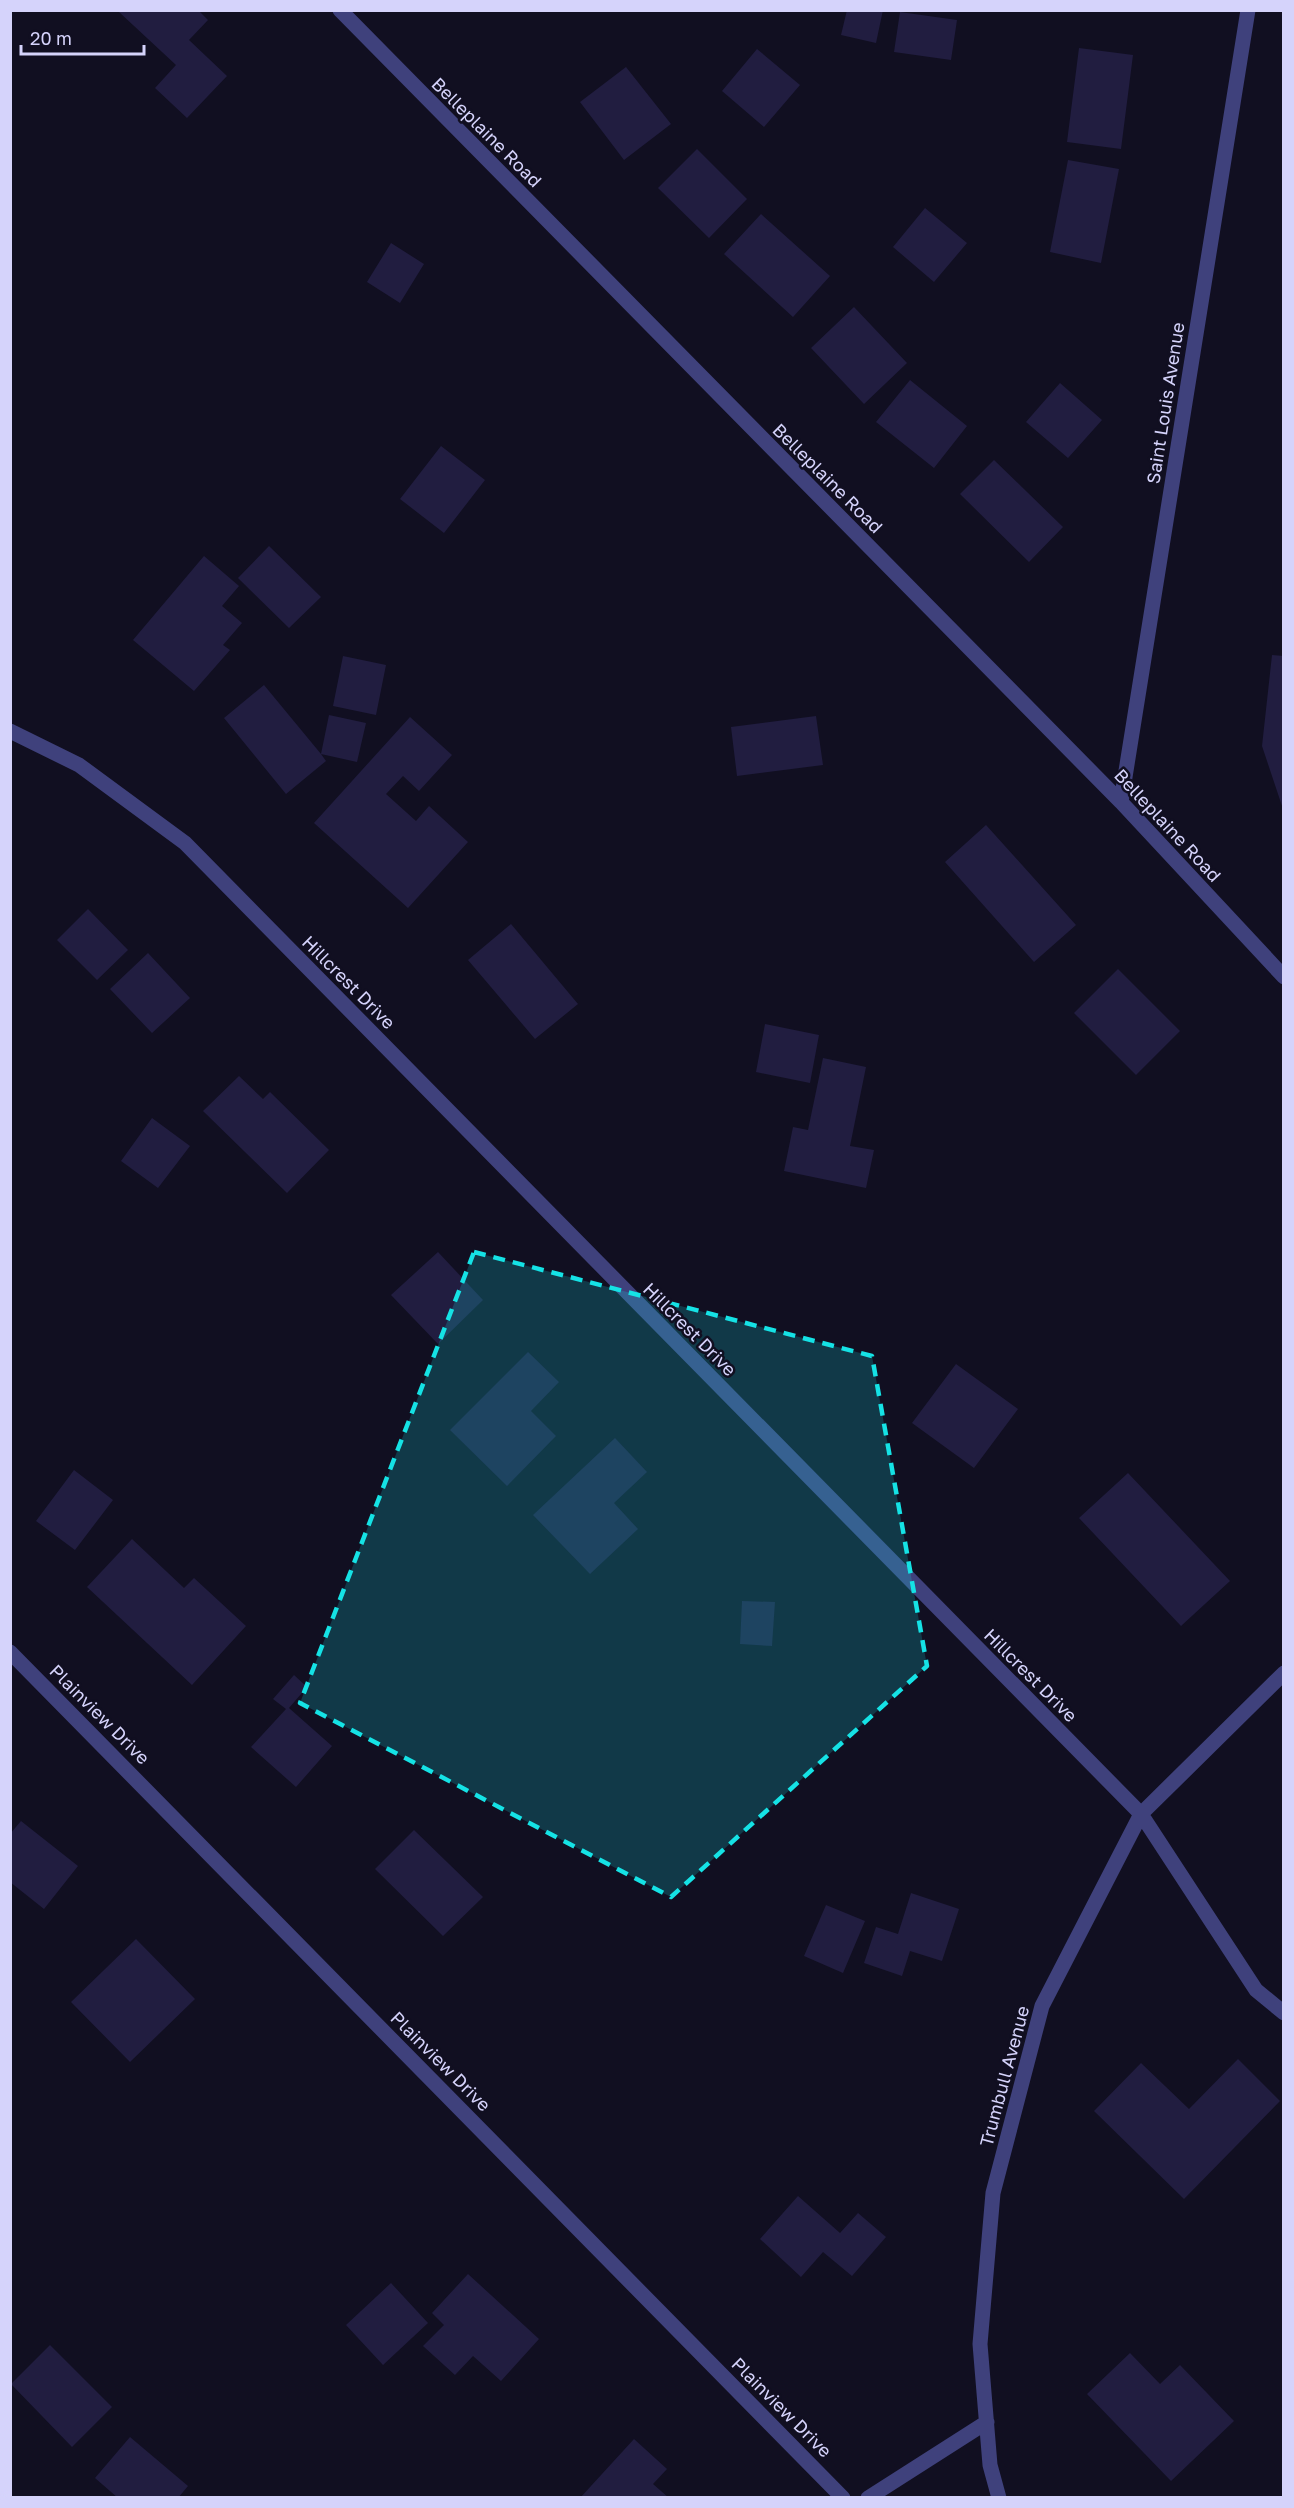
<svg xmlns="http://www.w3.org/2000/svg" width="1294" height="2508" font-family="'Golos Text',sans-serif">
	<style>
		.building { fill: #211d40 }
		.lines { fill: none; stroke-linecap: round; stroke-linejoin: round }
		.minor { stroke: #3f417c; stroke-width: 15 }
		.marked { fill: #15e2e5; fill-opacity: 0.2; stroke: #15e2e5; stroke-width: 4.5; stroke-dasharray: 12 8; stroke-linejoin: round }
		.labels { text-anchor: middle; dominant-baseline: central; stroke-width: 5; stroke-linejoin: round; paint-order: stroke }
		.street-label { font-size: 18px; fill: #d5d3fb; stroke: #110f21 }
	</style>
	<rect width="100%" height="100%" fill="#110f21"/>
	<path class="building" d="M120,10H198L208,20L189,40L227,76L187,118L155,88L176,65L119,12Z
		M847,10H883L876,43L841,35Z
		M900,12L957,20L951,60L894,52Z
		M1079,48L1133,55L1121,149L1067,142Z
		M757,49L800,85L764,127L722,91Z
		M626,67L671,124L624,160L580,102Z
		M697,149L747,199L709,238L658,188Z
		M1068,160L1119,169L1101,263L1050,252Z
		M925,208L967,243L934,282L893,247Z
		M761,214L830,276L793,317L724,254Z
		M391,243L424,264L400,303L367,282Z
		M854,307L907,363L864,404L811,348Z
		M910,380L967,426L934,468L876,422Z
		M1060,383L1102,420L1068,458L1026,422Z
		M441,446L485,480L444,533L400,499Z
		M994,460L1063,527L1029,562L960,494Z
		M269,546L321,597L289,628L238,578Z
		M204,556L239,586L222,606L242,623L223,645L230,650L194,691L133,640Z
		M1272,655L1284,656L1283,809L1262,746Z
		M343,656L386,665L376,715L333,706Z
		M264,685L321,754L329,715L366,723L357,762L321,754L326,761L286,794L224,718Z
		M816,716L823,765L737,776L731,727Z
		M410,717L452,755L419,791L403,776L386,794L416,821L429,806L468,842L408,908L314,823Z
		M986,825L1076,925L1034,962L945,862Z
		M88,909L128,950L97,980L57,940Z
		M511,924L578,1004L535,1039L468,960Z
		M148,953L190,998L152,1033L110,989Z
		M1118,969L1180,1031L1136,1075L1074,1013Z
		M765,1024L819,1035L810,1083L756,1072Z
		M823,1058L866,1067L850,1146L874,1150L866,1188L784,1171L793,1127L808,1130Z
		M239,1076L263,1099L270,1092L329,1150L287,1193L203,1111Z
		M152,1118L190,1146L158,1188L121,1161Z
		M438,1252L483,1300L438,1344L391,1295Z
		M528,1352L559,1382L531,1411L556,1436L507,1486L450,1430Z
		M956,1364L1018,1409L974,1468L912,1423Z
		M615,1438L647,1472L614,1503L638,1529L590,1574L533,1515Z
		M74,1470L113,1500L75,1550L36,1521Z
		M1128,1473L1230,1581L1181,1626L1079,1518Z
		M132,1539L184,1588L194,1578L246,1626L192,1685L87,1587Z
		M742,1601L775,1602L772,1646L740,1644Z
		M294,1675L307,1687L289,1708L332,1746L296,1787L251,1747L286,1709L273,1699Z
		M21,1821L78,1866L44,1909L10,1882V1834Z
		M414,1830L483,1897L443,1936L375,1869Z
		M911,1893L959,1909L942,1961L910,1951L902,1976L864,1963L876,1927L898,1934Z
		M826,1905L865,1921L843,1973L804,1956Z
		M136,1939L195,1999L130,2062L71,2002Z
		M1238,2059L1280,2101L1184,2199L1094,2111L1141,2063L1189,2109Z
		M798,2196L840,2233L858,2213L886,2237L852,2276L823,2252L801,2277L760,2239Z
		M468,2274L539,2339L501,2381L473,2356L455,2375L423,2346L444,2325L432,2313Z
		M391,2283L428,2323L383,2365L346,2325Z
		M50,2345L112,2407L72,2447L11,2384Z
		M1130,2353L1160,2384L1180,2365L1234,2421L1171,2481L1087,2394Z
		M130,2437L188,2486L178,2498H118L95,2478Z
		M634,2439L667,2469L653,2484L669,2498H580Z"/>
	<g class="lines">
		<path class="minor" d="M340,10L1121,802L1284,977
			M10,731L79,765L185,843L1141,1814L1256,1990L1284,2013
			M1121,802L1248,10
			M10,1652L843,2498
			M868,2498L987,2422
			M999,2498L990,2465L980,2344L993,2193L1042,2006L1141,1814L1284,1673"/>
	</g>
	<path class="marked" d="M474,1252L872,1356L927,1666L671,1897L300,1703Z"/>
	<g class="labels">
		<g class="street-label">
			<text transform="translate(487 132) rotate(45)">Belleplaine Road</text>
			<text transform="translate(1165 403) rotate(-81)">Saint Louis Avenue</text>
			<text transform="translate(828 478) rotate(45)">Belleplaine Road</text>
			<text transform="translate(1168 825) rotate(47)">Belleplaine Road</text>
			<text transform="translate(349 982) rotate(45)">Hillcrest Drive</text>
			<text transform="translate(690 1329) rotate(45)">Hillcrest Drive</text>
			<text transform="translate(1031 1675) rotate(45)">Hillcrest Drive</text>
			<text transform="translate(100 1714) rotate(45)">Plainview Drive</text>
			<text transform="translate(441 2061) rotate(45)">Plainview Drive</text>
			<text transform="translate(1004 2076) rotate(-75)">Trumbull Avenue</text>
			<text transform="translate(782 2407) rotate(45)">Plainview Drive</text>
		</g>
	</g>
	<rect width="1294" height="2508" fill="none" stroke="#d5d3fb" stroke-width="24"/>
	<path d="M21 45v9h123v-9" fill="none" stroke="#d5d3fb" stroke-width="3"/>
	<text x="30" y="45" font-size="18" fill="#d5d3fb" stroke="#110f21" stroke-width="4.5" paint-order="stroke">20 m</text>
</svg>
